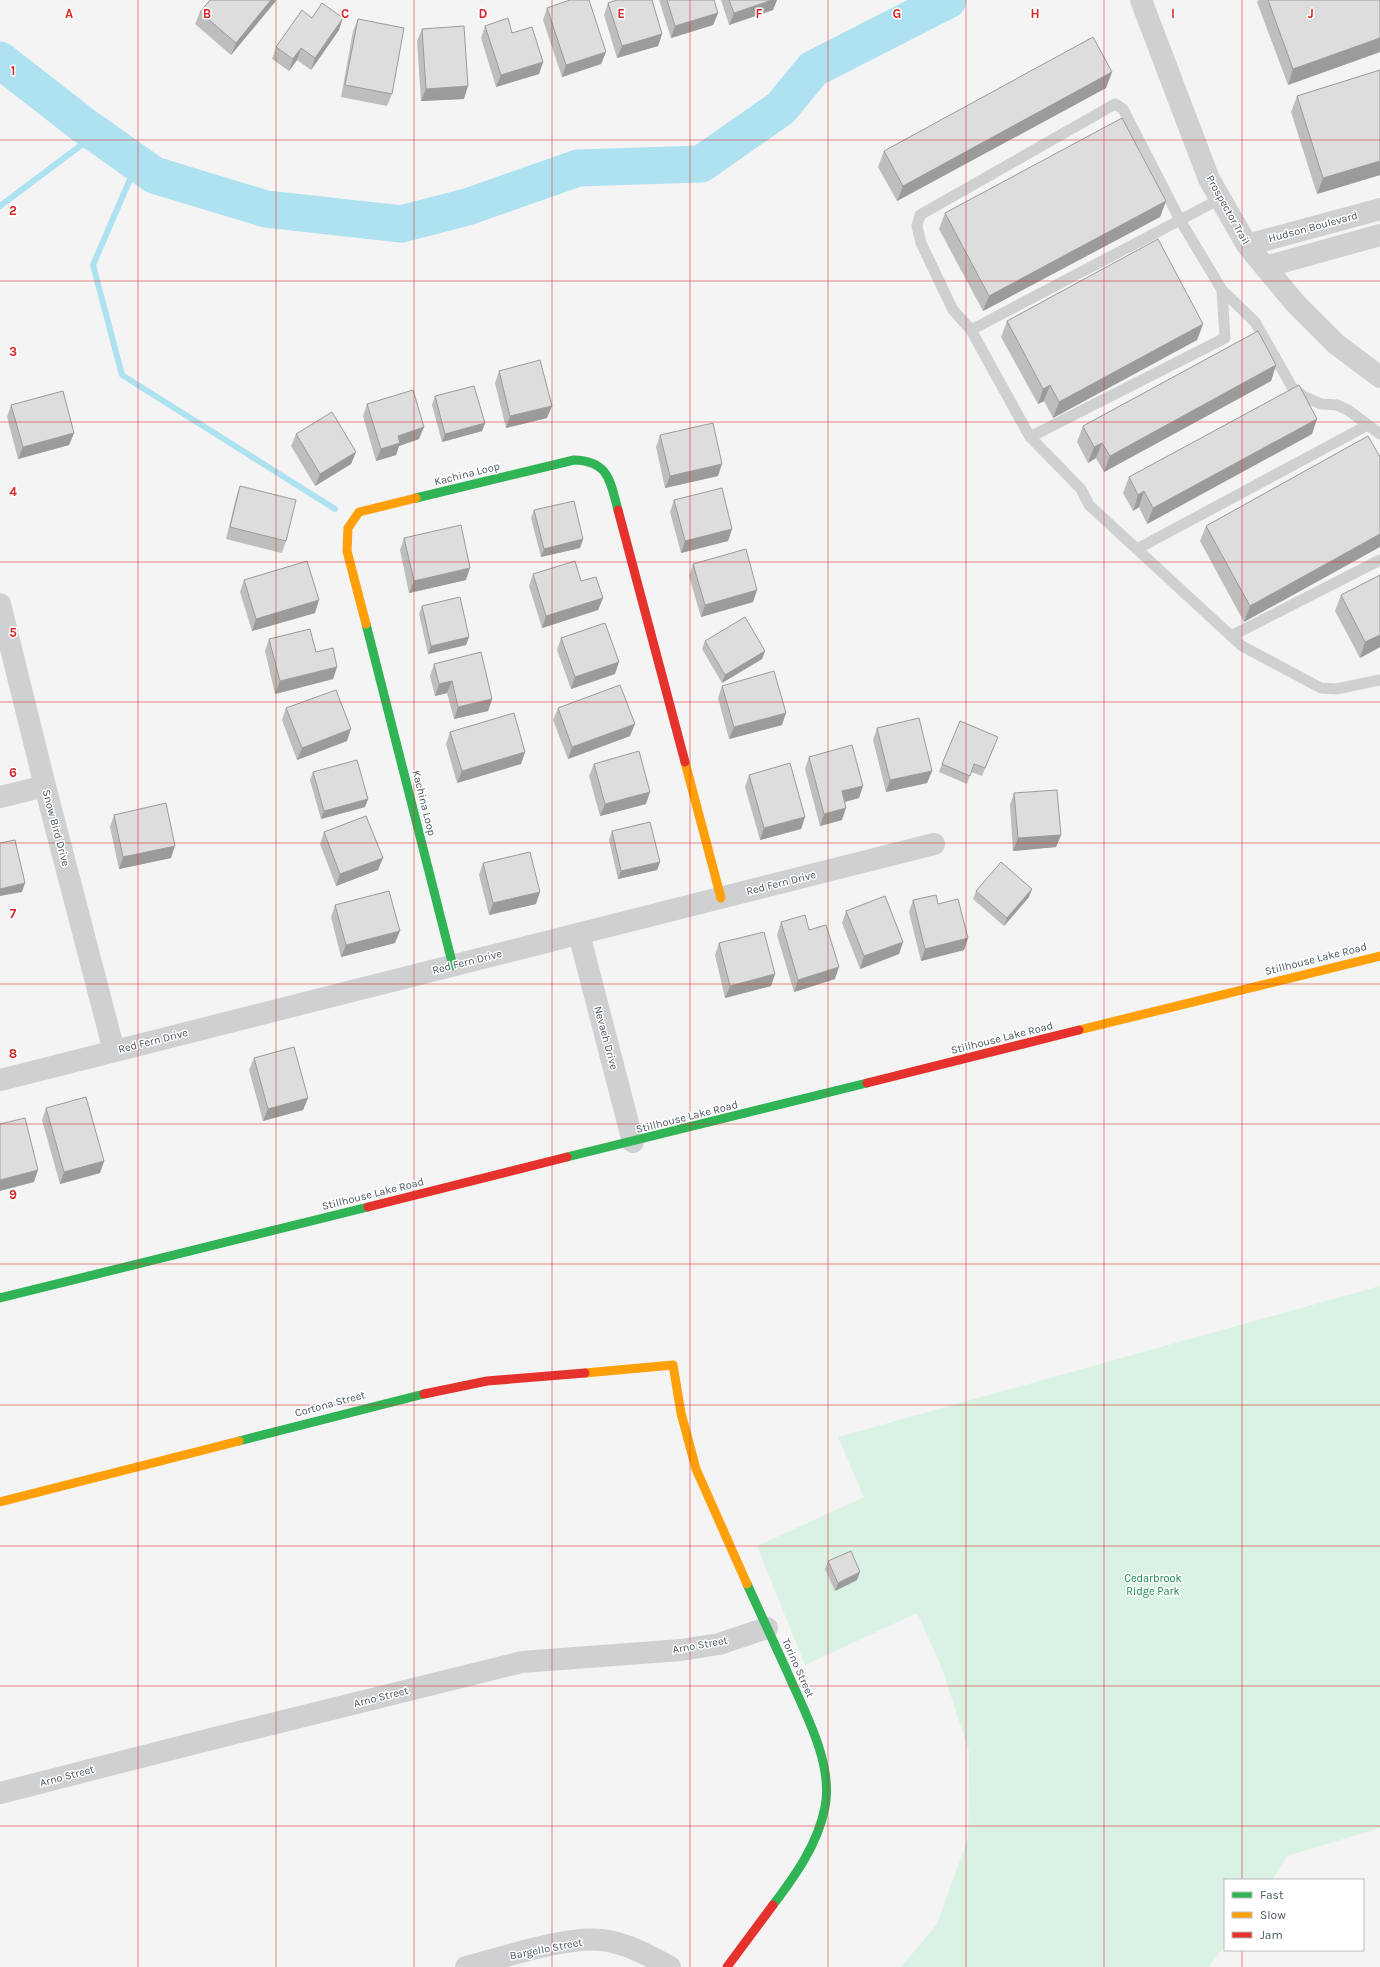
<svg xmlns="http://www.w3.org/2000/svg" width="1380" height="1967" font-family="Karla,sans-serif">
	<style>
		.green { fill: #d9f2e3 }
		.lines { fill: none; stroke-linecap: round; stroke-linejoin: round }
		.stream { stroke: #aee2f0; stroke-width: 6 }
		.river { stroke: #aee2f0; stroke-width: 37 }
		.lane { stroke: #ced0d2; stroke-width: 11 }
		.street { stroke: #ced0d2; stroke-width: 22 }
		.fast { stroke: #30b455; stroke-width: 9 }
		.slow { stroke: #ff9f0a; stroke-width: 9 }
		.jam { stroke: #e5322d; stroke-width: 9 }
		.wall { fill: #bebebf }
		.shaded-wall { fill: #9b9b9b }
		.building { fill: #ddddde; stroke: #9b9b9b }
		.grid { fill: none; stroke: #d62828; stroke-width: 1; stroke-opacity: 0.55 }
		.labels { text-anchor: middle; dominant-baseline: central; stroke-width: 3; stroke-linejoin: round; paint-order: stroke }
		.street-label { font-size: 11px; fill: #4a5661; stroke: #fff }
		.park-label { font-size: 11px; fill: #17864f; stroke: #fff }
		.grid-label { font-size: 13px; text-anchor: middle; font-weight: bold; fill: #d62828; stroke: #fff; stroke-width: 3; stroke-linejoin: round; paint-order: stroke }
	</style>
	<rect width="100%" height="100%" fill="#f4f4f4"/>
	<path class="green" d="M1380,1286V1828L1287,1856L1272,1880H1225V1945L1209,1967H901L937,1924L968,1838L969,1752L942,1668L917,1613L805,1665L757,1546L864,1497L838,1437Z"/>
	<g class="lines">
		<path class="stream" d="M137,163L93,265L122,375L335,509
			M0,206L96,134"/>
		<path class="river" d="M0,60L82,124L154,175L266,209L401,224L467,207L578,168L701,164L781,108L813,69L948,0"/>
		<path class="lane" d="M971,330L1220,199
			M1380,434L1348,410L1337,405L1321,404L1305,397L1292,387L1255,322L1222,290L1180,220L1123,109L1115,104L920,215L917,226L921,243L953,310L971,330L1030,437L1081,489L1089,505L1242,646L1321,688L1336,689L1380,680
			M1030,437L1225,338L1222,290
			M1137,549L1368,425
			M1231,636L1380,560"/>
		<path class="street" d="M1141,0L1209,179L1247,245L1295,303L1336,344L1380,377
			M1247,245L1380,209
			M1265,267L1380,235
			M0,604L45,786L114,1051
			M0,797L45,786
			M579,934L633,1142
			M0,1080L934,844
			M0,1793L223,1736L522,1662L681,1650L719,1644L767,1628
			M466,1967C503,1958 565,1936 602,1940C624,1942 650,1956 670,1967"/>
		<path class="fast" d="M416,498L574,460C609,461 610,481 618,510
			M366,624L453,966
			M567,1157L867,1083
			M0,1298L368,1207
			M239,1441L424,1394
			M747,1584C760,1612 773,1641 786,1669C803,1709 834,1763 825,1807C818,1844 795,1876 773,1905"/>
		<path class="slow" d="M366,624L347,551L348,528L359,512L416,498
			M685,762L721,898
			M1079,1030L1380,956
			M585,1373L673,1365L681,1413L696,1469L747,1584
			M0,1502L239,1441"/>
		<path class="jam" d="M618,510L685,762
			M867,1083L1079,1030
			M368,1207L567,1157
			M424,1394L487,1381L585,1373
			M727,1967L773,1905"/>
	</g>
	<path class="wall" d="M659,0H714L718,13L713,25L671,38Z
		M721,0H777L773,10L729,25Z
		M1258,0H1380V52L1288,85L1257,2Z
		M275,2L231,55L195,24L200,12Z
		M608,3L662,34L658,46L617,58L604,15Z
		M547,8L606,52L601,64L562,77L543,20Z
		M312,18L339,30L311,70L297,60L289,71L272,59L276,47Z
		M358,19L392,94L387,106L341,97L353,31Z
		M485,26L512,33L543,62L539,74L496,87L481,38Z
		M422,29L464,99L421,101L417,41Z
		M1380,70V175L1317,194L1291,112L1297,96Z
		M1112,72L1106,88L897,201L878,167L884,151Z
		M1166,201L1160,217L983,311L939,229L945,213Z
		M1007,321L1203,324L1197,340L1053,418L1044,401L1038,404L1001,337Z
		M1276,365L1271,381L1104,472L1096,458L1088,463L1077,442L1083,426Z
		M499,371L547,418L506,428L495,383Z
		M435,396L485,423L482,431L442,442L432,405Z
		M367,404L419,439L399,446L396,455L376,461L363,416Z
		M11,405L74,433L69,445L18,459L7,417Z
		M296,434L356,452L351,464L315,486L291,446Z
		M1312,434L1147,524L1139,507L1133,511L1123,493L1129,477Z
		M660,435L718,476L665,488L656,447Z
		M1368,436L1244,622L1200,541L1206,526Z
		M240,486L286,541L282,553L226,539L236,498Z
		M674,500L732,529L728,541L681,553L670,512Z
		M534,510L583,539L580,548L541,557L531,518Z
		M404,538L466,580L409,593L400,550Z
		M693,564L753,602L701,617L689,576Z
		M533,574L581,581L603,598L598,610L542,628L529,586Z
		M1380,575V647L1360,658L1335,611L1341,595Z
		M244,580L315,613L252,631L240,592Z
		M422,606L469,637L466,645L428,654L419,614Z
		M561,638L615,674L571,689L557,650Z
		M269,639L316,652L337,667L333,679L275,694L265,651Z
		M705,641L765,651L762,659L722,683L702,649Z
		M434,664L492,699L488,711L454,719L447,693L435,696L430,676Z
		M722,686L782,725L729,739L718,698Z
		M286,708L347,741L297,760L282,720Z
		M558,708L630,736L568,759L553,720Z
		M877,728L932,771L927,783L886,792L873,740Z
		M450,732L525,752L521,764L457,783L446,744Z
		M995,745L982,776L971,772L967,784L939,772L942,764Z
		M809,757L863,786L859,798L844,802L842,820L820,826L805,769Z
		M594,764L646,804L600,816L589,776Z
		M313,772L368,799L365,807L321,819L310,780Z
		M749,775L805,817L801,829L760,840L745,787Z
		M1014,793L1061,835L1056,847L1013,851L1010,805Z
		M114,815L171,858L119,869L110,827Z
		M612,831L660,862L657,870L618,879L609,840Z
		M324,832L378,870L336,886L320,844Z
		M483,863L536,904L489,915L479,875Z
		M976,891L1029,897L1004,926L973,899Z
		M913,900L968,938L964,950L921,961L909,912Z
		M335,905L395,943L341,957L331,917Z
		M846,911L903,942L899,954L860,969L842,923Z
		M781,922L835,979L794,992L777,935Z
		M719,943L775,974L771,986L725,998L715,955Z
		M254,1058L308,1098L303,1110L263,1121L249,1070Z
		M46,1108L104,1161L100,1173L60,1184L42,1120Z
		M828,1561L857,1580L835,1591L825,1569Z"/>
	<path class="shaded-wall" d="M271,0H276L275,2L231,55L236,43Z
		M772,0H777L773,10L729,25L734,13Z
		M718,13L713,25L671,38L675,26Z
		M343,18L339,30L311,70L315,58Z
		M662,34L658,46L617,58L622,46Z
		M1380,38V52L1288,85L1293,69Z
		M301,48L297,60L289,71L293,59Z
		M606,52L601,64L562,77L566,65Z
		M543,62L539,74L496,87L501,75Z
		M1112,72L1106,88L897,201L903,186Z
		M468,86L464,99L421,101L426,89Z
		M1380,161V175L1317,194L1323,178Z
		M1166,201L1160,217L983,311L989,296Z
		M1203,324L1197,340L1053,418L1059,402Z
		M1276,365L1271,381L1104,472L1110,456Z
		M1050,385L1044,401L1038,404L1043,389Z
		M552,406L547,418L506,428L510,416Z
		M1317,419L1312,434L1147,524L1153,508Z
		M485,423L482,431L442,442L445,434Z
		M424,427L419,439L399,446L396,455L376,461L381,449L398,436Z
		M74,433L69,445L18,459L23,447Z
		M1102,443L1096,458L1088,463L1094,447Z
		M356,452L351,464L315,486L320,474Z
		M722,464L718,476L665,488L670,476Z
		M1144,491L1139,507L1133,511L1138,495Z
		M732,529L728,541L681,553L685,541Z
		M1380,534V547L1244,622L1250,606Z
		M583,539L580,548L541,557L544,549Z
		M470,568L466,580L409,593L414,581Z
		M757,590L753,602L701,617L705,605Z
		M603,598L598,610L542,628L546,616Z
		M319,600L315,613L252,631L256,619Z
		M1380,635V647L1360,658L1365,642Z
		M469,637L466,645L428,654L431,646Z
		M765,651L762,659L722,683L725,675Z
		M619,662L615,674L571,689L575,677Z
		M337,667L333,679L275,694L280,681Z
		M452,681L447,693L435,696L439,684Z
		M492,699L488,711L454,719L458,707Z
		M786,713L782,725L729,739L734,727Z
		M635,724L630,736L568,759L572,747Z
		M351,729L347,741L297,760L302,748Z
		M525,752L521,764L457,783L462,771Z
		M932,771L927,783L886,792L890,780Z
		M863,786L859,798L837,804L842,791Z
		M650,792L646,804L600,816L605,804Z
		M368,799L365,807L321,819L324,811Z
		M846,808L842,820L820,826L824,814Z
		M805,817L801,829L760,840L764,828Z
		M1061,835L1056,847L1013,851L1018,838Z
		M175,846L171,858L119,869L123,857Z
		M383,858L378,870L336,886L340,874Z
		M660,862L657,870L618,879L621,871Z
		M25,883L22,892L0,896V889Z
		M1032,889L1029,897L1004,926L1007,918Z
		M540,892L536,904L489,915L493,903Z
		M400,931L395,943L341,957L346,945Z
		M968,938L964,950L921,961L925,949Z
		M903,942L899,954L860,969L864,956Z
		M839,967L835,979L794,992L798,980Z
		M775,974L771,986L725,998L730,986Z
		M308,1098L303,1110L263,1121L268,1109Z
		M104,1161L100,1173L60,1184L64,1172Z
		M38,1170L34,1182L0,1191V1180Z
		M860,1572L857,1580L835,1591L838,1583Z"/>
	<path class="building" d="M210,0H271L236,43L200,12Z
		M570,0H589L606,52L566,65L547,8Z
		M617,0H652L662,34L622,46L608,3Z
		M667,0H714L718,13L675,26Z
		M729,0H772L734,13Z
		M1268,0H1380V38L1293,69Z
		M322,3L343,18L315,58L301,48L293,59L276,47L302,10L312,18Z
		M508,18L512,33L532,27L543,62L501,75L485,26Z
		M358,19L404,28L392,94L345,85Z
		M464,26L468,86L426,89L422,29Z
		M1093,37L1112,72L903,186L884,151Z
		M1380,70V161L1323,178L1297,96Z
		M1122,118L1166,201L989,296L945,213Z
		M1158,239L1203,324L1059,402L1050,385L1043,389L1007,321Z
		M1258,331L1276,365L1110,456L1102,443L1094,447L1083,426Z
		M540,360L552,406L510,416L499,371Z
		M1299,385L1317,419L1153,508L1144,491L1138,495L1129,477Z
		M474,386L485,423L445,434L435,396Z
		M413,390L424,427L398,436L400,443L381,449L367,404Z
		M63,391L74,433L23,447L11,405Z
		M332,412L356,452L320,474L296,434Z
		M713,423L722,464L670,476L660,435Z
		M1368,436L1380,457V534L1250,606L1206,526Z
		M240,486L296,500L286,541L230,527Z
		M722,488L732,529L685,541L674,500Z
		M574,501L583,539L544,549L534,510Z
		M461,525L470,568L414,581L404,538Z
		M746,549L757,590L705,605L693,564Z
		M307,561L319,600L256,619L244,580Z
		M575,561L581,581L596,577L603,598L546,616L533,574Z
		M1380,575V635L1365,642L1341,595Z
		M460,597L469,637L431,646L422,606Z
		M745,617L765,651L725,675L705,641Z
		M605,623L619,662L575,677L561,638Z
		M310,629L316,652L333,648L337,667L280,681L269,639Z
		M481,652L492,699L458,707L452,681L439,684L434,664Z
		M774,671L786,713L734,727L722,686Z
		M620,685L635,724L572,747L558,708Z
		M336,690L351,729L302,748L286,708Z
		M514,713L525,752L462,771L450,732Z
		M919,718L932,771L890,780L877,728Z
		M960,721L998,737L985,768L974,764L970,776L942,764Z
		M852,745L863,786L842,791L846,808L824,814L809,757Z
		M639,751L650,792L605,804L594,764Z
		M357,760L368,799L324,811L313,772Z
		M790,763L805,817L764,828L749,775Z
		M1057,790L1061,835L1018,838L1014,793Z
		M166,803L175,846L123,857L114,815Z
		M366,816L383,858L340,874L324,832Z
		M650,822L660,862L621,871L612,831Z
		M15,840L25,883L0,889V843Z
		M530,852L540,892L493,903L483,863Z
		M1001,862L1032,889L1007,918L976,891Z
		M389,891L400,931L346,945L335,905Z
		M936,895L938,904L958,899L968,938L925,949L913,900Z
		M885,896L903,942L864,956L846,911Z
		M805,915L809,930L826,925L839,967L798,980L781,922Z
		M764,932L775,974L730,986L719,943Z
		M294,1047L308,1098L268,1109L254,1058Z
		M86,1097L104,1161L64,1172L46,1108Z
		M25,1118L38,1170L0,1180V1124Z
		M851,1551L860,1572L838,1583L828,1561Z"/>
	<path class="grid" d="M138,0V1967M276,0V1967M414,0V1967M552,0V1967M690,0V1967M828,0V1967M966,0V1967M1104,0V1967M1242,0V1880M0,140H1380M0,281H1380M0,422H1380M0,562H1380M0,702H1380M0,843H1380M0,984H1380M0,1124H1380M0,1264H1380M0,1405H1380M0,1546H1380M0,1686H1380M0,1826H1380M1242,1950V1967"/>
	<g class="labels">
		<g class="street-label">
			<text transform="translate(1228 210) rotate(61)">Prospector Trail</text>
			<text transform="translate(1313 227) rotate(-15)">Hudson Boulevard</text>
			<text transform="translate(467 474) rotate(-14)">Kachina Loop</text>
			<text transform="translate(424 803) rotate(76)">Kachina Loop</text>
			<text transform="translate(56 828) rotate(75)">Snow Bird Drive</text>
			<text transform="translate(781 883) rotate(-14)">Red Fern Drive</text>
			<text transform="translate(1316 959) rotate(-14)">Stillhouse Lake Road</text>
			<text transform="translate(467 962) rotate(-14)">Red Fern Drive</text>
			<text transform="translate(606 1038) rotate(75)">Nevaeh Drive</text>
			<text transform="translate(1002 1038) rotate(-14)">Stillhouse Lake Road</text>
			<text transform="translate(153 1041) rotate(-14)">Red Fern Drive</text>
			<text transform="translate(687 1117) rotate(-14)">Stillhouse Lake Road</text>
			<text transform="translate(373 1194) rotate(-14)">Stillhouse Lake Road</text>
			<text transform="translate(330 1404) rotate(-15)">Cortona Street</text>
			<text transform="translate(700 1645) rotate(-10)">Arno Street</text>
			<text transform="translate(798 1668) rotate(66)">Torino Street</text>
			<text transform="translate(381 1697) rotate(-14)">Arno Street</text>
			<text transform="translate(67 1776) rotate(-15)">Arno Street</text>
			<text transform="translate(546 1949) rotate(-11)">Bargello Street</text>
		</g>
		<g class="park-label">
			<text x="1153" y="1578">Cedarbrook<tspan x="1153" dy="13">Ridge Park</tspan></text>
		</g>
	</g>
	<g class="grid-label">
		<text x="69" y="18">A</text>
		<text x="207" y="18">B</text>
		<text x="345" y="18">C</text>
		<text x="483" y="18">D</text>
		<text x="621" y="18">E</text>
		<text x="759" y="18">F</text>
		<text x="897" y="18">G</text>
		<text x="1035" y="18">H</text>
		<text x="1173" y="18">I</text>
		<text x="1311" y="18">J</text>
		<text x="13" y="75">1</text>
		<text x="13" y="215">2</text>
		<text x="13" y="356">3</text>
		<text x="13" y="496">4</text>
		<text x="13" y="637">5</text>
		<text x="13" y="777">6</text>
		<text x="13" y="918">7</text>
		<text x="13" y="1058">8</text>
		<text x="13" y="1199">9</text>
	</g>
	<rect x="1224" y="1879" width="140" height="72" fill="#ffffff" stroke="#b7bbc0"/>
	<rect x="1232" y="1892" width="20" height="6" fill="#30b455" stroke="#b7bbc0"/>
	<text x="1260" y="1899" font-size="12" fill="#4a5661">Fast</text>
	<rect x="1232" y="1912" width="20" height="6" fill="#ff9f0a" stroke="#b7bbc0"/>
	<text x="1260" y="1919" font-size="12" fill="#4a5661">Slow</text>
	<rect x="1232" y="1932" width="20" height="6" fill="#e5322d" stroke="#b7bbc0"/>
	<text x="1260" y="1939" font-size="12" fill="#4a5661">Jam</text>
</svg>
